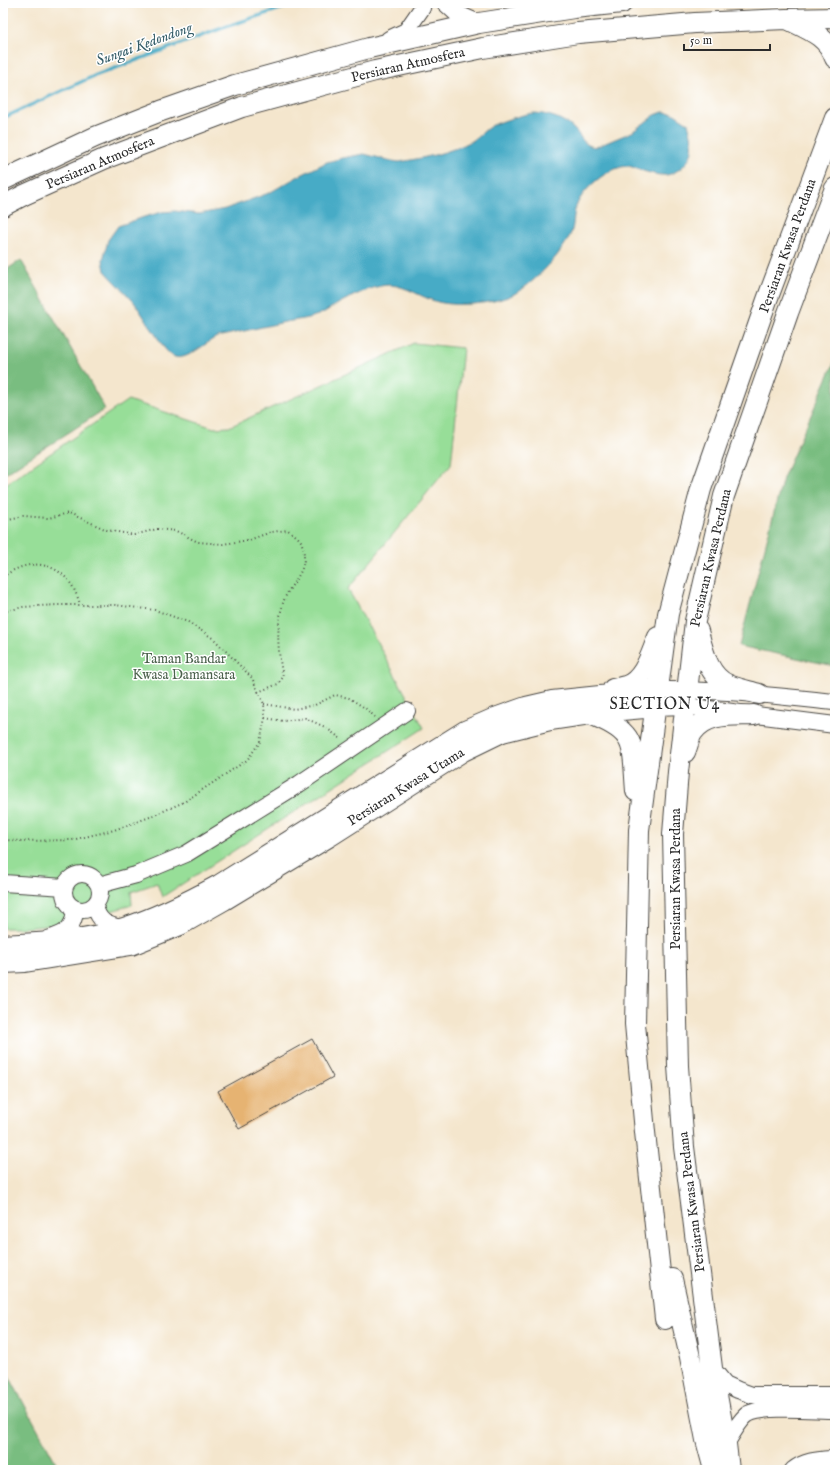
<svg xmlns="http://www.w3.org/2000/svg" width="838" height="1473" font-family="'IM FELL English',serif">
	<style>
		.green { fill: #97de98; stroke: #618462 }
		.forest { fill: #79bd80; stroke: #527456 }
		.water { fill: #46abc6; stroke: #386b78 }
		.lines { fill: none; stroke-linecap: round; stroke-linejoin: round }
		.stream { stroke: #46abc6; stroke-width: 3.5 }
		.building { fill: #e6b372 }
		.minor-casing { stroke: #494743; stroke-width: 18 }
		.major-casing { stroke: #494743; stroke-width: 22 }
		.path { stroke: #494743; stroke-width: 2; stroke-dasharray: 1 3; stroke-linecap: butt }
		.minor { stroke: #fff; stroke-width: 16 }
		.major { stroke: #fff; stroke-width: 20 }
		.labels { text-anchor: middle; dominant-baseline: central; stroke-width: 3; stroke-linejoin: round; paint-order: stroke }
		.street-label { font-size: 14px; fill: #2b2b2b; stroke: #fff }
		.park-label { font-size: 14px; fill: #4b614c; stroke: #fff }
		.water-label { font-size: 15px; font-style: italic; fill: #365e69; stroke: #fff }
		.quarter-label { font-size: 16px; letter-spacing: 1px; fill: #2b2b2b; stroke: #fff }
	</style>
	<rect width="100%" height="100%" fill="#fff"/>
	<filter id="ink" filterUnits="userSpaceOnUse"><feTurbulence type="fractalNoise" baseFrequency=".025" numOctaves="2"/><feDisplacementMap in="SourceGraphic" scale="8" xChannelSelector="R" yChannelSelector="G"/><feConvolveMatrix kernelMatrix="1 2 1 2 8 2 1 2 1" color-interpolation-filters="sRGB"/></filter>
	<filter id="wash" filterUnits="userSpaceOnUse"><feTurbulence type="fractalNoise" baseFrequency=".012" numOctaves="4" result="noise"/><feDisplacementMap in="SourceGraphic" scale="16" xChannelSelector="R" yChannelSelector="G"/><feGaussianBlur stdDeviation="0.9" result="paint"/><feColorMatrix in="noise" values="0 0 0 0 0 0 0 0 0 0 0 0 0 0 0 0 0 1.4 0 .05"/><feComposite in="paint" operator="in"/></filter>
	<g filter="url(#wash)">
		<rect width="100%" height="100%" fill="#f4e6cd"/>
		<path class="green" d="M414,343L463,348L451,464L348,589L424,728L162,897L157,883L131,892L132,905C90,917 47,930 3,928V486L128,400L214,428L229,427Z"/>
		<path class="forest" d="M21,260L105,409L3,475V272Z
			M835,361V666L739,646L783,478Z
			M3,1365L60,1470H3V1435L6,1433L3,1428Z"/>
		<path class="water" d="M663,112L673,113L688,123C693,142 697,155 680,169C675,172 669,176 662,175C653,175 638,169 629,166C609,166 580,190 575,210C573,217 574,226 571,233C562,254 535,282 516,293C497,304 459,307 438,302C422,298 407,286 390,285C376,284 348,298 336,305C330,308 324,313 318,315C307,319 296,320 285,322C262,327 240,332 217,337C206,342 187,361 175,357C171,356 168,352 165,349L134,302L105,271L103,260L108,240L118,226L144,217L162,212L175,211L199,214L225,209L269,193L297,177L327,162L342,158L364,154L392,161L399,162C424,158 449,153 472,141C479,137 484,130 491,126C499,122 526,113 535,113C549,114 564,119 574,129C582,137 583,146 596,147L632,132L655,115Z"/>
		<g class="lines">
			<path class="stream" d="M3,118L94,76L228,26L298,3"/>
		</g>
		<g id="blocks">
			<path class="building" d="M312,1039L333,1077L239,1129L218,1091Z"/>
		</g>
	</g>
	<g filter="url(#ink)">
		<use href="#blocks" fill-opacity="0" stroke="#494743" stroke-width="1"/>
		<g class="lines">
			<g class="minor-casing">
				<path id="minor" d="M445,3L456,13L479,23
					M389,39L406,31L422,8L423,3
					M658,690C717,689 776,696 835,702
					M656,707L685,706L835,725
					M64 892a18 18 0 1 1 36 0a18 18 0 1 1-36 0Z
					M3,883L65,887
					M99,885L136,875L186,854L299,784L407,711
					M94,905C100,923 105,924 123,929
					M48,939C64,934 71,931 75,914L69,904
					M712,1368L725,1384L738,1390L752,1395H835
					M726,1444C731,1436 740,1419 748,1414C766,1405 813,1410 835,1410
					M793,1470C804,1461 816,1460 831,1459"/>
			</g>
			<g class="major-casing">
				<path id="major" d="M789,20C809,30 827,36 835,58
					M3,180L95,137L161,111L235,85L369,48L479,23L574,8L622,3
					M3,206L24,195L104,159L242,107L375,71L483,48L578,33L695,23L786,19L835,18
					M698,631C703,650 708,677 729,685C738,689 749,691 759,694
					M613,689C617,688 622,687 626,686C645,679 651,653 658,637
					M590,714C638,733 632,743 636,791
					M685,752C688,746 689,737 693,732C707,712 733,716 754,715
					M3,945C42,943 87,941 124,928C158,917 188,902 219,885L465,731L495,718L526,707L552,701L658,690
					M3,963L25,962L131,945L180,925L224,900L330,836L463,751L502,732L550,720L610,711L656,707
					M672,1279L690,1357L706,1440L714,1470
					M665,1319L645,1132L635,1024L639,830L668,614L701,489L767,300L835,118
					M729,1470L726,1444L712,1368L684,1147L678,1066L673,834L678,772L695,621L724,496L788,313L835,188"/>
			</g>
			<path class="path" d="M3,520L23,516L48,518L69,513L107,530L134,535L157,529L176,531L198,542L223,544L249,540L271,532L288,530C292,533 297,536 300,540C302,542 302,545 303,548C309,575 287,583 282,607C276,630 278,653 283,677L278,684L258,692
				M3,577C26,559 54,560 71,584C75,590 78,598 80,604
				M3,612L23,607L57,605H115L155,610L188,622L214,639L252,678L264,704L265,718L260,742L247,760L184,802L150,817L114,830L72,840L23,841L3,840
				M264,704L294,709L315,705L335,695L349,698L365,708L375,717
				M265,718L283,721L305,718L325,727L341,739"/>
			<use href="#minor" class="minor"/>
			<use href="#major" class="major"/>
		</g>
	</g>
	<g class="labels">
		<g class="street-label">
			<text transform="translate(408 65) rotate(-13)">Persiaran Atmosfera</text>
			<text transform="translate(100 163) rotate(-23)">Persiaran Atmosfera</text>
			<text transform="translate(788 246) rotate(-70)">Persiaran Kwasa Perdana</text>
			<text transform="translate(711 558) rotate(-77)">Persiaran Kwasa Perdana</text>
			<text transform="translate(406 787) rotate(-32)">Persiaran Kwasa Utama</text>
			<text transform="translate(676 879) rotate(-90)">Persiaran Kwasa Perdana</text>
			<text transform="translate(692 1202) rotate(-97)">Persiaran Kwasa Perdana</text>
		</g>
		<g class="park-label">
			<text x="184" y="659">Taman Bandar<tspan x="184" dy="16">Kwasa Damansara</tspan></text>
		</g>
		<g class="water-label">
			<text transform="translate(144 44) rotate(-20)">Sungai Kedondong</text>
		</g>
		<g class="quarter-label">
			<text x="665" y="705">SECTION U4</text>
		</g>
	</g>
	<rect width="838" height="1473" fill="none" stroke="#fff" stroke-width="16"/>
	<path d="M684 44v6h86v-6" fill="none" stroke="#2b2b2b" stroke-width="2"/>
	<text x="690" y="44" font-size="12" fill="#2b2b2b" stroke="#ffffff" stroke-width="3" paint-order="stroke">50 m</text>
</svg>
